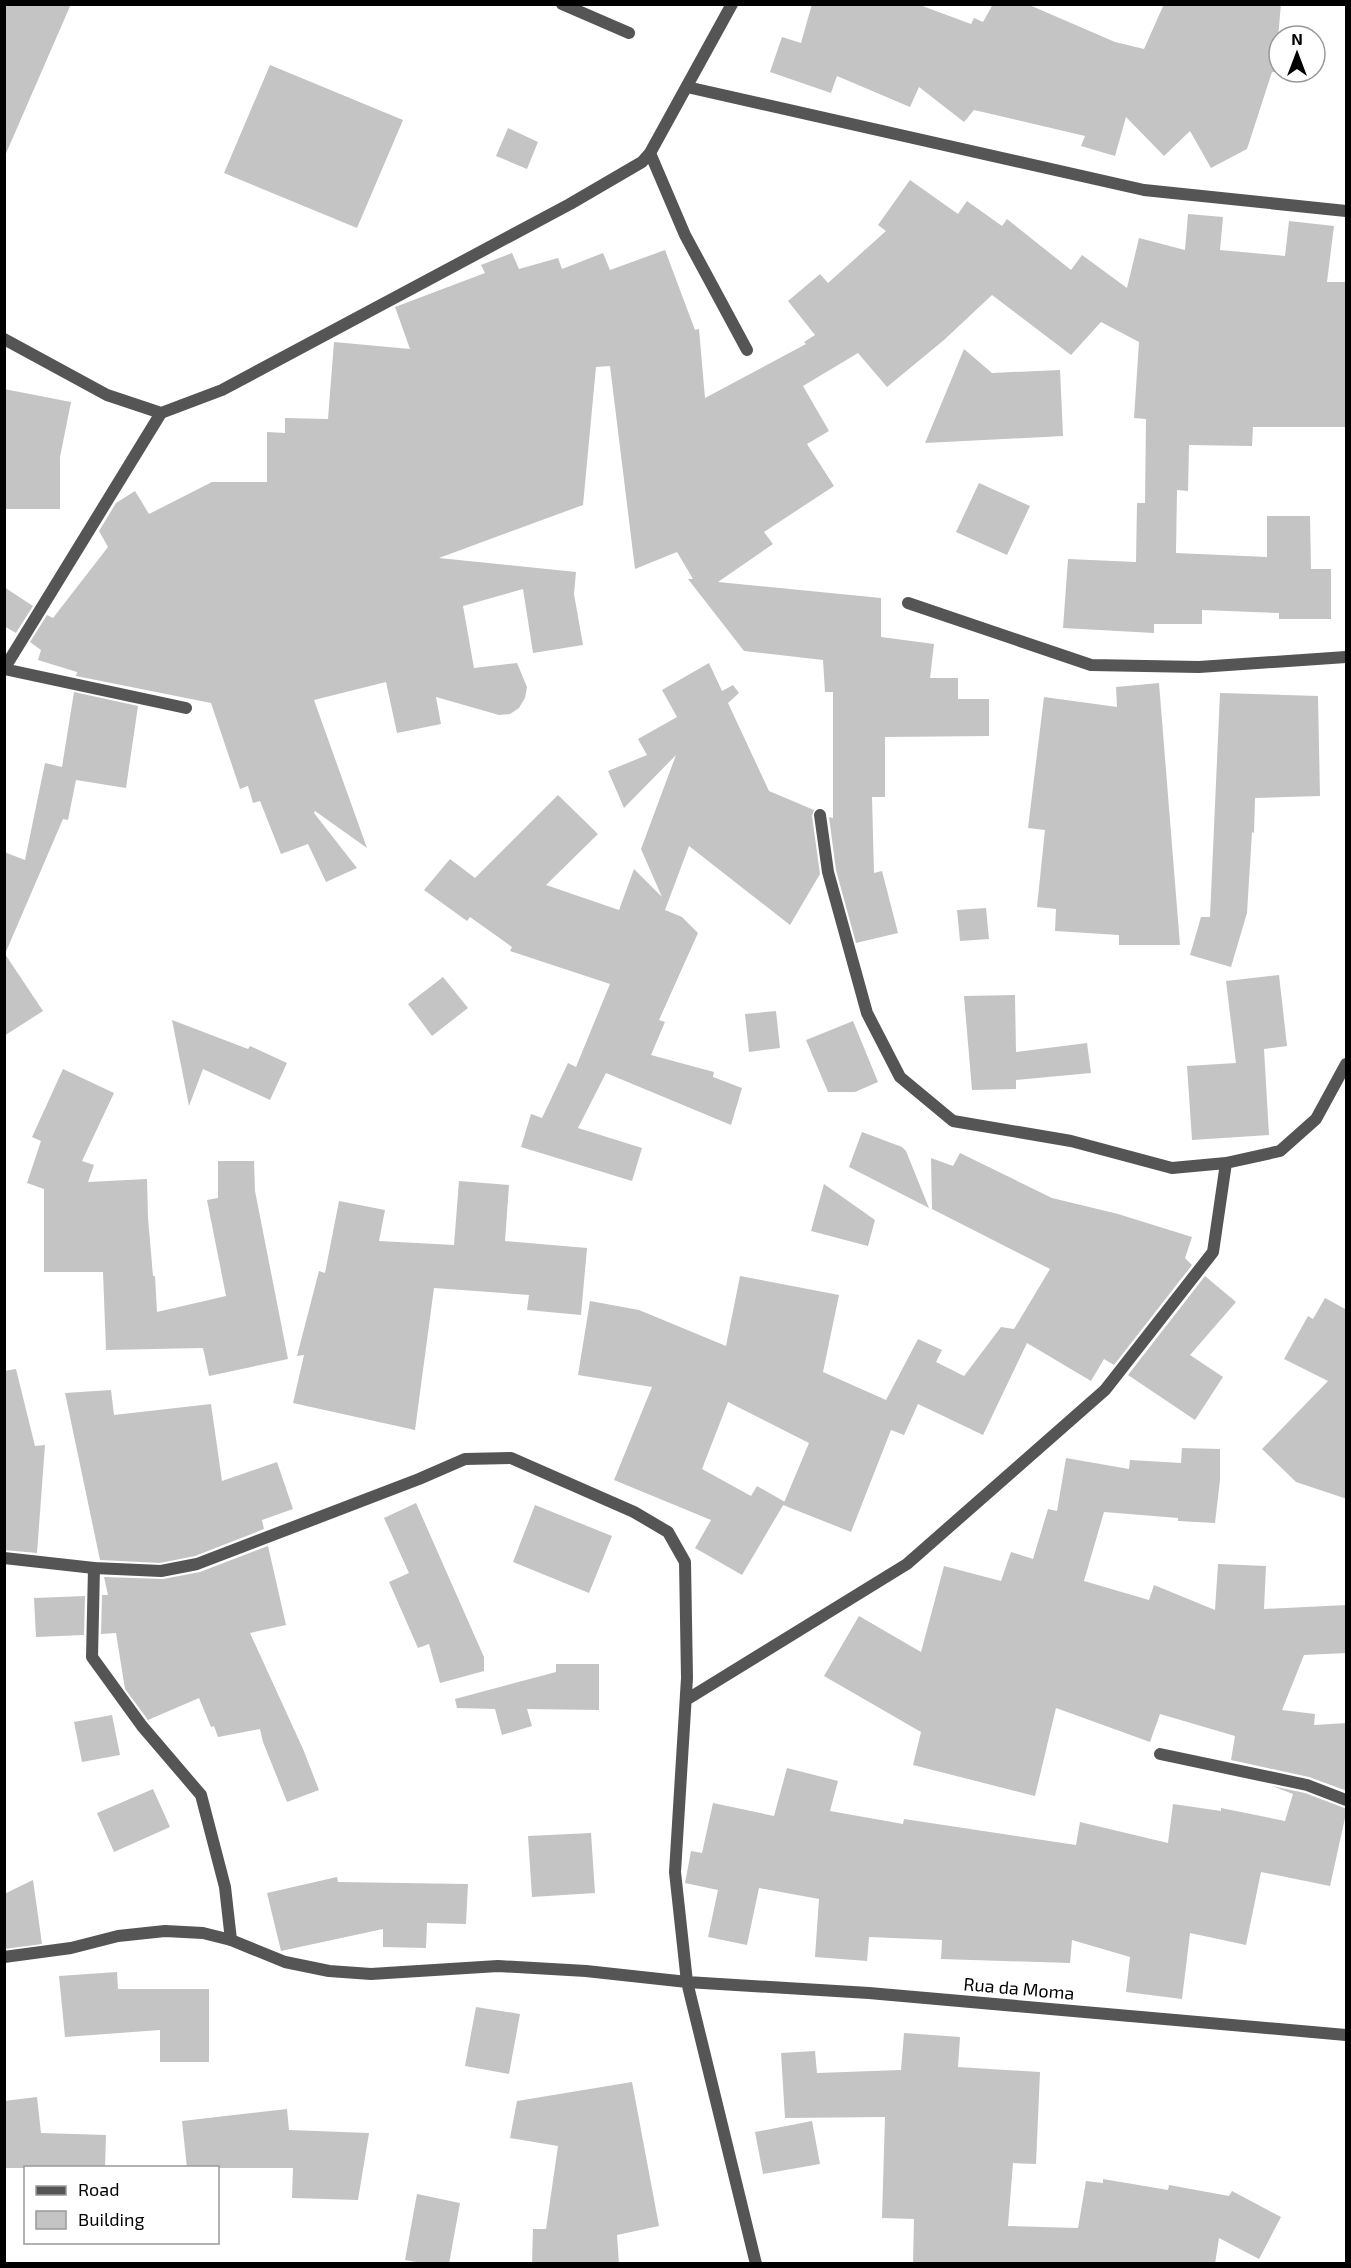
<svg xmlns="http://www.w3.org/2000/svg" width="1351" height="2268" font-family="'Exo 2',sans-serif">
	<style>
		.building { fill: #c4c4c4 }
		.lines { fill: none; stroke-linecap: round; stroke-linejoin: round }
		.lane { stroke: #555; stroke-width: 12 }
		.street { stroke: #555; stroke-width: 12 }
		.labels { text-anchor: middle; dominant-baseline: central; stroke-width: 4.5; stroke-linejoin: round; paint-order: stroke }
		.street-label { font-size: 18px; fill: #000; stroke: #fff }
	</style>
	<rect width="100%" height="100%" fill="#fff"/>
	<path class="building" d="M4,4H71L4,158Z
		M812,4H917L971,24L974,18L983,22L993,4H1027L1115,42L1144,49L1164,4H1281L1275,72H1272L1247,149L1211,168L1190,131L1164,156L1126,117L1115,156L1081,146L1085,136L974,110L964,122L919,87L910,107L837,76L831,93L770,72L782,37L801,43Z
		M270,65L403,120L357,228L224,173Z
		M508,128L538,142L527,169L496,156Z
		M910,180L958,214L967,201L1002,226L1007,219L1071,270L1082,255L1127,288L1139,238L1185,250L1188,214L1223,217L1220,250L1285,256L1289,221L1334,226L1327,282H1346L1347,427H1253L1252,446L1189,445L1188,491L1177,490L1176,553L1267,557V516H1310L1311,569H1331V619H1279V613L1202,610V624H1154V633L1063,628L1068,559L1136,562L1137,503H1145L1146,419L1134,418L1139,342L1101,322L1071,355L992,295L944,340L887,387L858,353L803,386L829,431L807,444L834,486L764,532L773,544L718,582L881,598V637L934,644L930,678H958V699H989V736L885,737V797H872L874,873L882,871L898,933L856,943L836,870L829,817L833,818V692H825L823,660L744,651L688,579H693L677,552L635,569L610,366L596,367L583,505L439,558L576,572L574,594L583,645L533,653L523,589L463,606L474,668L517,663L527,687L525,698L519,708L510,714L499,715L436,697L441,724L397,733L386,682L314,700L367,848L315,811L314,813L357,868L326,882L308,844L281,854L260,801L253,803L248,786L240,789L211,703L76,676L77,672L38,660L41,650L30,642L47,615L53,618L108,547L99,531L116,503L135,491L149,514L212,482H267V432L285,433V418L328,419L334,342L410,349L395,307L485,273L481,265L512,253L519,269L558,258L562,269L603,253L610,270L665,250L695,330L699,329L705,398L806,344L804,342L815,335L788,301L820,274L828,283L886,231L878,225Z
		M964,349L992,373L1060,370L1063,436L925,443Z
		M4,389L71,402L60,457V509H4Z
		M979,483L1030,506L1007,555L956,532Z
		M4,587L33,606L16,633L4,626Z
		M709,663L722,691L733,685L739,693L728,703L769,791L814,810L812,816L820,874L790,925L689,846L665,910L682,917L698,933L659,1020L665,1022L651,1055L714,1072L713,1077L742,1088L731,1125L606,1073L578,1128L642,1148L632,1181L521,1147L531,1114L542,1118L568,1063L576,1067L610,984L510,951L512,947L470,917L467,921L424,890L450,859L475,878L558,795L598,834L546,885L619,910L634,869L662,897L641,849L676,755L624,808L608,771L647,755L638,739L677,717L662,690Z
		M1159,683L1180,945H1119V935L1055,931L1056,909L1037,907L1045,830L1028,828L1044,697L1117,707L1116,687Z
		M74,692L138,706L126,788L76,780L68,820L63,819L5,954L43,1011L4,1036V852L25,860L45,763L62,767Z
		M1220,693L1318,696L1320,796L1255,798L1254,833L1252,832L1247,913L1231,967L1190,955L1201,917H1210Z
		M986,908L989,939L960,941L957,910Z
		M1279,975L1287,1046L1264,1049L1269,1135L1192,1140L1187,1066L1236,1063L1226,981Z
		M443,977L468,1008L432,1036L408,1004Z
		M1015,995L1016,1052L1087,1043L1091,1073L1016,1080V1089L972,1090L964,996Z
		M776,1011L780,1048L749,1052L745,1014Z
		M172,1020L248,1049L250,1046L287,1063L270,1100L203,1069L189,1106Z
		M853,1021L878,1082L855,1092H828L806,1040Z
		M63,1069L114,1093L82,1161L94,1165L88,1182L147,1179L148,1218L153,1276H155L157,1312L226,1296L207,1200L218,1198V1161H254L255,1191L288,1359L209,1376L203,1348L106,1350L103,1272H44V1189L27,1183L41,1141L32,1137Z
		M862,1132L902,1147L906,1151L929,1208L849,1167Z
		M960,1153L1052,1198L1118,1214L1192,1237L1185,1258L1192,1265L1114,1365L1104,1359L1091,1381L1027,1343L983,1435L918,1404L904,1435L891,1430L851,1532L783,1505L809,1443L728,1402L702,1469L751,1496L757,1486L785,1502L742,1575L695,1548L711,1520L614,1480L652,1387L578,1375L590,1301L639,1310L726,1346L740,1276L839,1295L823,1372L886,1400L918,1339L942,1350L936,1362L964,1376L1001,1327L1014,1329L1050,1269L932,1209L931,1158L953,1166Z
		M459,1181L509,1185L505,1241L587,1248L581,1315L527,1310L529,1295L434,1288L415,1430L293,1403L304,1355L297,1356L319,1271L325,1273L339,1201L385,1210L379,1241L454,1245Z
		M824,1184L875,1220L868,1246L811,1231Z
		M1205,1276L1236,1302L1190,1355L1223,1377L1195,1420L1128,1375Z
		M1325,1298L1347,1310V1499L1296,1482L1262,1449L1328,1381L1284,1359L1308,1316L1313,1319Z
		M16,1369L35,1446L45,1445L37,1553L4,1550V1371Z
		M111,1390L114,1415L211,1404L222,1481L277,1462L293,1509L262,1520L264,1529L195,1556L160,1563L100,1560L65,1393Z
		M1182,1448L1220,1449V1480L1215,1523L1178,1521V1518L1104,1512L1084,1581L1149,1600L1154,1585L1215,1610L1218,1564L1266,1566L1264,1609L1347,1605V1653L1304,1655L1282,1710L1315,1714L1314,1725L1347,1723V1791L1309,1777L1231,1760L1235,1736L1160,1714L1150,1742L1056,1708L1035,1796L913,1765L921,1732L824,1676L859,1616L921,1652L944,1566L1001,1581L1011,1552L1033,1559L1048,1509L1057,1511L1066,1458L1129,1469L1130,1460L1181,1463Z
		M416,1503L484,1657V1671L440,1683L429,1644L418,1648L389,1582L409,1573L384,1518Z
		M535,1505L612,1536L589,1593L513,1562Z
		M268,1546L286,1625L250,1633L303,1749L319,1790L287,1802L263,1742L260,1729L218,1737L214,1726L211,1727L199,1698L148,1720L125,1689L116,1633L101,1634L102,1595H108L104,1577L163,1579L200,1572Z
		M85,1596L84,1635L36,1637L34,1598Z
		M556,1664H599V1710L527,1709L532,1726L502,1735L495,1709L457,1708L455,1699L556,1672Z
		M112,1715L120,1755L82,1762L74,1722Z
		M787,1768L838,1781L830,1811L903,1824L904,1819L1076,1845L1080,1822L1168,1843L1173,1804L1221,1811V1808L1285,1821L1293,1794L1272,1786L1305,1793L1347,1809L1330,1886L1261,1872L1246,1945L1190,1933L1182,1999L1126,1992L1130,1957L1072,1940L1070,1963L941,1959L942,1940L869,1937L867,1961L815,1957L819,1899L759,1888L747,1945L708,1937L718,1890L685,1883L691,1851L702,1853L713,1803L774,1816Z
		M153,1789L170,1827L114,1852L97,1813Z
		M591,1833L595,1893L532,1897L528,1836Z
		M337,1877L338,1882L468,1884L466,1924L427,1923L426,1948L383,1947V1929L281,1951L267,1893Z
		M33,1880L42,1944L4,1949V1894Z
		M117,1972L118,1989H209V2062H160V2030L65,2037L59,1976Z
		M476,2007L520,2014L509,2074L465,2066Z
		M904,2033L960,2037L958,2067L1040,2072L1036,2164L1013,2163L1008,2226L1078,2228L1086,2181L1103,2183V2179L1168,2190L1169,2185L1229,2196L1232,2191L1281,2217L1259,2259L1219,2238L1215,2264H913L914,2219L882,2218L885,2117L785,2118L781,2053L815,2051L817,2073L901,2070Z
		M632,2082L659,2226L617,2235L619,2264H532L533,2229H546L558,2146L510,2138L517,2101Z
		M37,2097L41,2133L106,2135L105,2168H6L4,2101Z
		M287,2109L289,2130L369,2133L358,2200L292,2198L293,2168H187L182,2121Z
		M812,2121L820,2164L763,2174L755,2132Z
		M417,2194L460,2203L449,2264H427L405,2260Z"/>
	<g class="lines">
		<path class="lane" d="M562,4L629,33
			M94,1568L92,1657L142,1726L201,1795L225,1887L231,1940"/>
		<path class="street" d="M687,87L1144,190L1346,211
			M650,153L685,235L747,350
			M4,339L107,395L161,413L222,390L570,204L642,162L650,153L732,4
			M908,603L1091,665L1199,667L1346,657
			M4,669L161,413
			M4,669L186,708
			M820,815L828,872L867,1013L900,1077L953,1121L1071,1141L1172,1168L1226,1163L1280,1151L1316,1119L1346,1064
			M4,1558L94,1568L161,1571L197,1564L419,1479L465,1459L511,1458L634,1512L668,1532L685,1562L687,1678L675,1872L687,1982L756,2264
			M686,1700L907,1564L1105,1390L1213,1252L1226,1163
			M1160,1754L1307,1785L1346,1800
			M4,1957L71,1948L118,1936L165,1931L203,1933L231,1940L285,1962L329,1971L371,1974L498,1966L586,1971L687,1982L869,1993L1346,2035"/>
	</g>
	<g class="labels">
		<g class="street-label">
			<text transform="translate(1019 1988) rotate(5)">Rua da Moma</text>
		</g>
	</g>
	<rect width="1351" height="2268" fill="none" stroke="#000000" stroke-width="12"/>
	<rect x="24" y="2166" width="195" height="78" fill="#ffffff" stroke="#999999" stroke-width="1.5"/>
	<rect x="36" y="2186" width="30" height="9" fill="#555555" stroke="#999999" stroke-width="1.5"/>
	<text x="78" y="2196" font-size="18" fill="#000000">Road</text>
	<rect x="36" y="2211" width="30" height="18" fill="#c4c4c4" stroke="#999999" stroke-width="1.5"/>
	<text x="78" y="2226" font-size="18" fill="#000000">Building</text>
	<g transform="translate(1297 54)"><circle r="28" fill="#ffffff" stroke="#999999" stroke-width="1.5"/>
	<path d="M0-4.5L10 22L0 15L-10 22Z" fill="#000000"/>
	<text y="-9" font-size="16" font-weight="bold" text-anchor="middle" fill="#000000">N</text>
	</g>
</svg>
